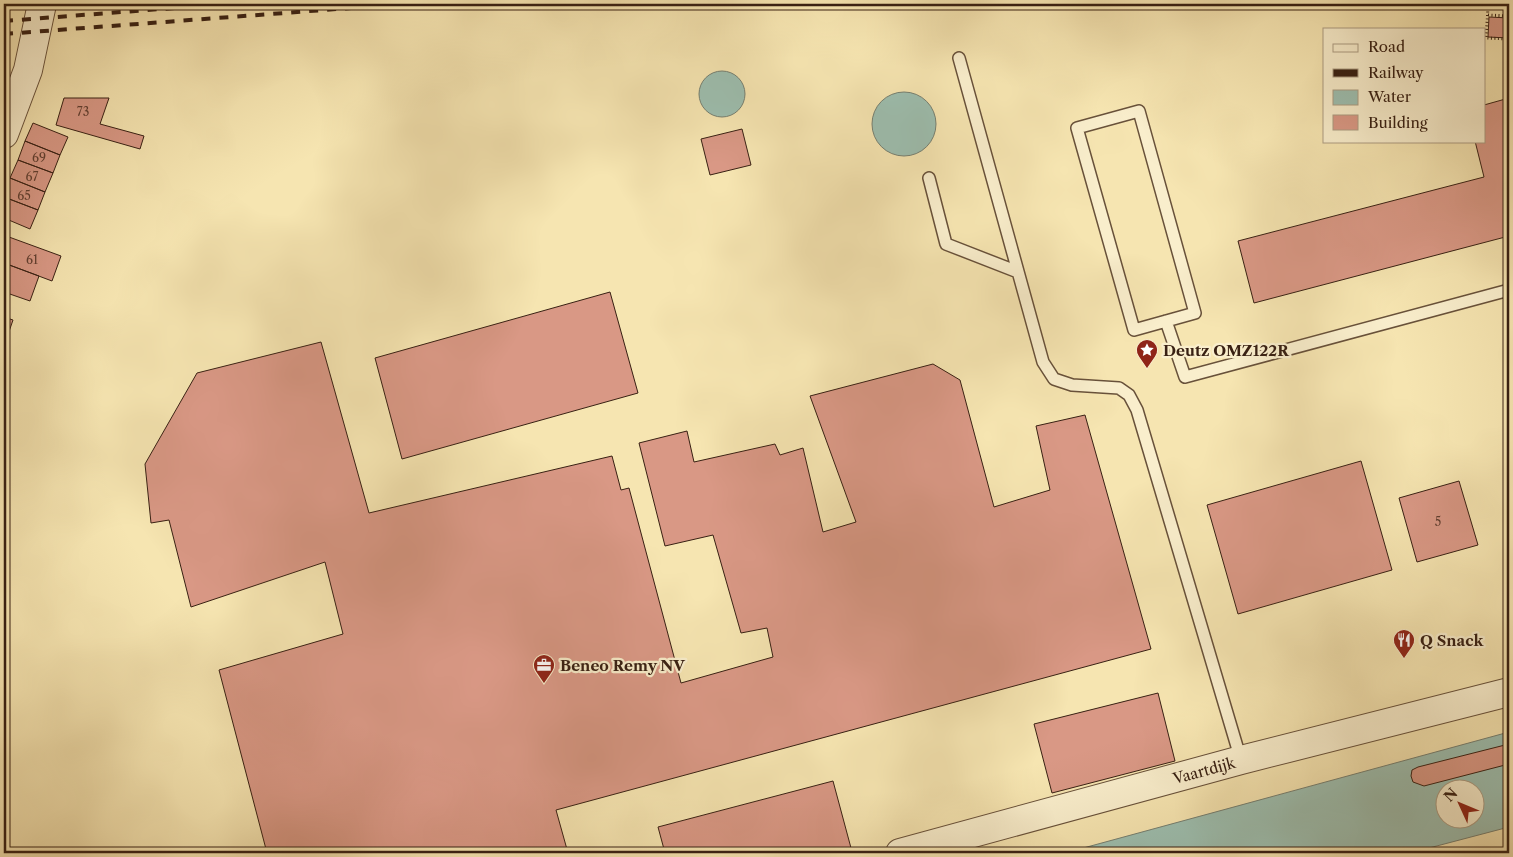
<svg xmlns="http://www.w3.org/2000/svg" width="1513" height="857" font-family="'Libre Caslon Text',serif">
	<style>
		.water { fill: #9dbfb0; stroke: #757f71; fill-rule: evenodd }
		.building { fill: #d99885; stroke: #382013 }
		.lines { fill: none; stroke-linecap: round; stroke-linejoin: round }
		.service-casing { stroke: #68513a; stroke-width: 14 }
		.tertiary-casing { stroke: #68513a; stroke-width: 30 }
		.path { stroke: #382013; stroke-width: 3; stroke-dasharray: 1 2.5; stroke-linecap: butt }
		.service { stroke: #f9eecc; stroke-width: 11 }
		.tertiary { stroke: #f9eecc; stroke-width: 28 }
		.rail { stroke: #382013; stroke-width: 4; stroke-dasharray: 9 9; stroke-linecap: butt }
		.labels { text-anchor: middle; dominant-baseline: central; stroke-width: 4.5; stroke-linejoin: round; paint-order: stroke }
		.number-label { font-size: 12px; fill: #603e30 }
		.poi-label { font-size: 15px; font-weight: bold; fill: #382013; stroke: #f9eecc; text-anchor: start }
		.street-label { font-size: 15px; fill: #382013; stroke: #f9eecc }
	</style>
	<rect width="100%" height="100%" fill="#f6e5b1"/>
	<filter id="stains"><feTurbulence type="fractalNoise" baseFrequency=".004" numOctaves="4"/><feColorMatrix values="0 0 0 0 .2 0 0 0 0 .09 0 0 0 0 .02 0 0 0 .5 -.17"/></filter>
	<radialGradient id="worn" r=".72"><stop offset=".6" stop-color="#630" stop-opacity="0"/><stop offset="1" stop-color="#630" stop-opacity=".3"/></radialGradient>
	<path class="water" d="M699 94a23 23 0 1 1 46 0a23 23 0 1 1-46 0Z
		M872 124a32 32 0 1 1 64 0a32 32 0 1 1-64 0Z
		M1509,732V827L1410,853H1065ZM1446,790H1476V820H1446Z"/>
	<path class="building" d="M1489,17L1509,18V38L1488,37Z
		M64,98H109L100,124L144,136L140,149L56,125Z
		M1509,98V236L1254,303L1238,241L1484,177L1475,141H1484V105Z
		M33,123L68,137L60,155L25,141Z
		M742,129L751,165L710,175L701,139Z
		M25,141L60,155L53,173L18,160Z
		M18,160L53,173L45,192L10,178Z
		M10,178L45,192L38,210L4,197Z
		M4,197L38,210L30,229L4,218Z
		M9,237L61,256L52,281L4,263V250Z
		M4,263L39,276L30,301L4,292Z
		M610,292L638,393L402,459L375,358Z
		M4,317L13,320L5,343H4Z
		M321,342L369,513L612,456L621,490L629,488L681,683L773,657L767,628L741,633L713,535L665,546L639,443L687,431L694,462L775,444L780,455L803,448L823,532L856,522L810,396L933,364L960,380L994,507L1050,490L1036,426L1085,415L1151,649L556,810L568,853H267L219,670L343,634L325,562L191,607L169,520L151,523L145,464L197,373Z
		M1361,461L1392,570L1238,614L1207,505Z
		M1459,481L1478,545L1417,562L1399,498Z
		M1158,693L1175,761L1052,793L1034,724Z
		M1509,744V764L1424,786L1413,782L1411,776L1412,770L1418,767Z
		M833,781L851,848L832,853H665L658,827Z"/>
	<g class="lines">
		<g class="service-casing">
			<path id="service" d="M959,58L1043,362L1054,379L1072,385L1119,388L1129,395L1137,410L1241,760
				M1139,111L1195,313L1134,330L1077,128Z
				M929,178L946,244L1018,272
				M1166,321L1185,377L1509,290
				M1507,853H1509"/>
		</g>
		<g class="tertiary-casing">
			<g id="tertiary">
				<path d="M4,134L28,70L42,4"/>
				<path id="s1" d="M900,853L1241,760L1509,692"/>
			</g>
		</g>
		<path class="path" d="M1488,8L1486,38L1509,39
			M1488,15L1509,16"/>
		<use href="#service" class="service"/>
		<use href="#tertiary" class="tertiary"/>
		<path class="rail" d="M4,21L227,4
			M4,34L404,4"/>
	</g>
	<defs>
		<g id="sight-pin" transform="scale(1.125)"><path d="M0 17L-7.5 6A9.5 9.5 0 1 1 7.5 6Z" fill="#8f2418" stroke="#f9eecc"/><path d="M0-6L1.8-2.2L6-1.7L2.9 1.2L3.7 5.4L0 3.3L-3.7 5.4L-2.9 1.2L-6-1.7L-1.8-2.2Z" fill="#fff"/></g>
		<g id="restaurant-pin" transform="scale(1.125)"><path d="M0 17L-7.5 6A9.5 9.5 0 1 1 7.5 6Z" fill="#8f2418" stroke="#f9eecc"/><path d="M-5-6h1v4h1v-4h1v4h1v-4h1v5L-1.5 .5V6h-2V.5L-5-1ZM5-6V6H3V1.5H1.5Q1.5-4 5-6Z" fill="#fff"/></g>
		<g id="office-pin" transform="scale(1.125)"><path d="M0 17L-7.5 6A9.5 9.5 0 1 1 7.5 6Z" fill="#8f2418" stroke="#f9eecc"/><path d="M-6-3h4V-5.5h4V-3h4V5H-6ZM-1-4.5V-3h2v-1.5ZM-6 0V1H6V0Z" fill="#fff"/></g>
	</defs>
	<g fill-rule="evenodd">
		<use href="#sight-pin" x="1147" y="350"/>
		<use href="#restaurant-pin" x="1404" y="640"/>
		<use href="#office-pin" x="544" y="665"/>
	</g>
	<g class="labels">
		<g class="number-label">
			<text x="83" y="111">73</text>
			<text x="39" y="157">69</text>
			<text x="32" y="176">67</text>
			<text x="24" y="195">65</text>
			<text x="32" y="259">61</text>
			<text x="1438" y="521">5</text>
		</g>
		<g class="poi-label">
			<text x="1163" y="350">Deutz OMZ122R</text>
			<text x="1420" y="640">Q Snack</text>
			<text x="560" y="665">Beneo Remy NV</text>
		</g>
		<g class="street-label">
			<text stroke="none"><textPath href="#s1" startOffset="315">Vaartdijk</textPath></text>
		</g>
	</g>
	<rect width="1513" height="857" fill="none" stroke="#f6e5b1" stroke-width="20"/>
	<rect x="5" y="5" width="1503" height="847" fill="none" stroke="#382013" stroke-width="2.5"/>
	<rect x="10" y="10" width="1493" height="837" fill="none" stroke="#382013"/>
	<rect x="1323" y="28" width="162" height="115" fill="#f9eecc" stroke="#ac9c82"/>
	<rect x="1333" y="44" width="25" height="8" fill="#f9eecc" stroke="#ac9c82"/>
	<text x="1368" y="52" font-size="15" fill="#382013">Road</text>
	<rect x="1333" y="69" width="25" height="8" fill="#382013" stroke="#ac9c82"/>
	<text x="1368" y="78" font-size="15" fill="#382013">Railway</text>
	<rect x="1333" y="90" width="25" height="15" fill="#9dbfb0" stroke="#ac9c82"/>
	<text x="1368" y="102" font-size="15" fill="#382013">Water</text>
	<rect x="1333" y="115" width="25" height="15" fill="#d99885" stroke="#ac9c82"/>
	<text x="1368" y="128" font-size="15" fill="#382013">Building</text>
	<g transform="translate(1460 804) rotate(314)"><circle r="24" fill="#f9eecc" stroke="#ac9c82"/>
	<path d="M0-4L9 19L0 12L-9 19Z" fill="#8f2418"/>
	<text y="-8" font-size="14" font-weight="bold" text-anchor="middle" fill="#382013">N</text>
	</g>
	<rect width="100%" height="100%" filter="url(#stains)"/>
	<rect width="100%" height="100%" fill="url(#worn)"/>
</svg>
